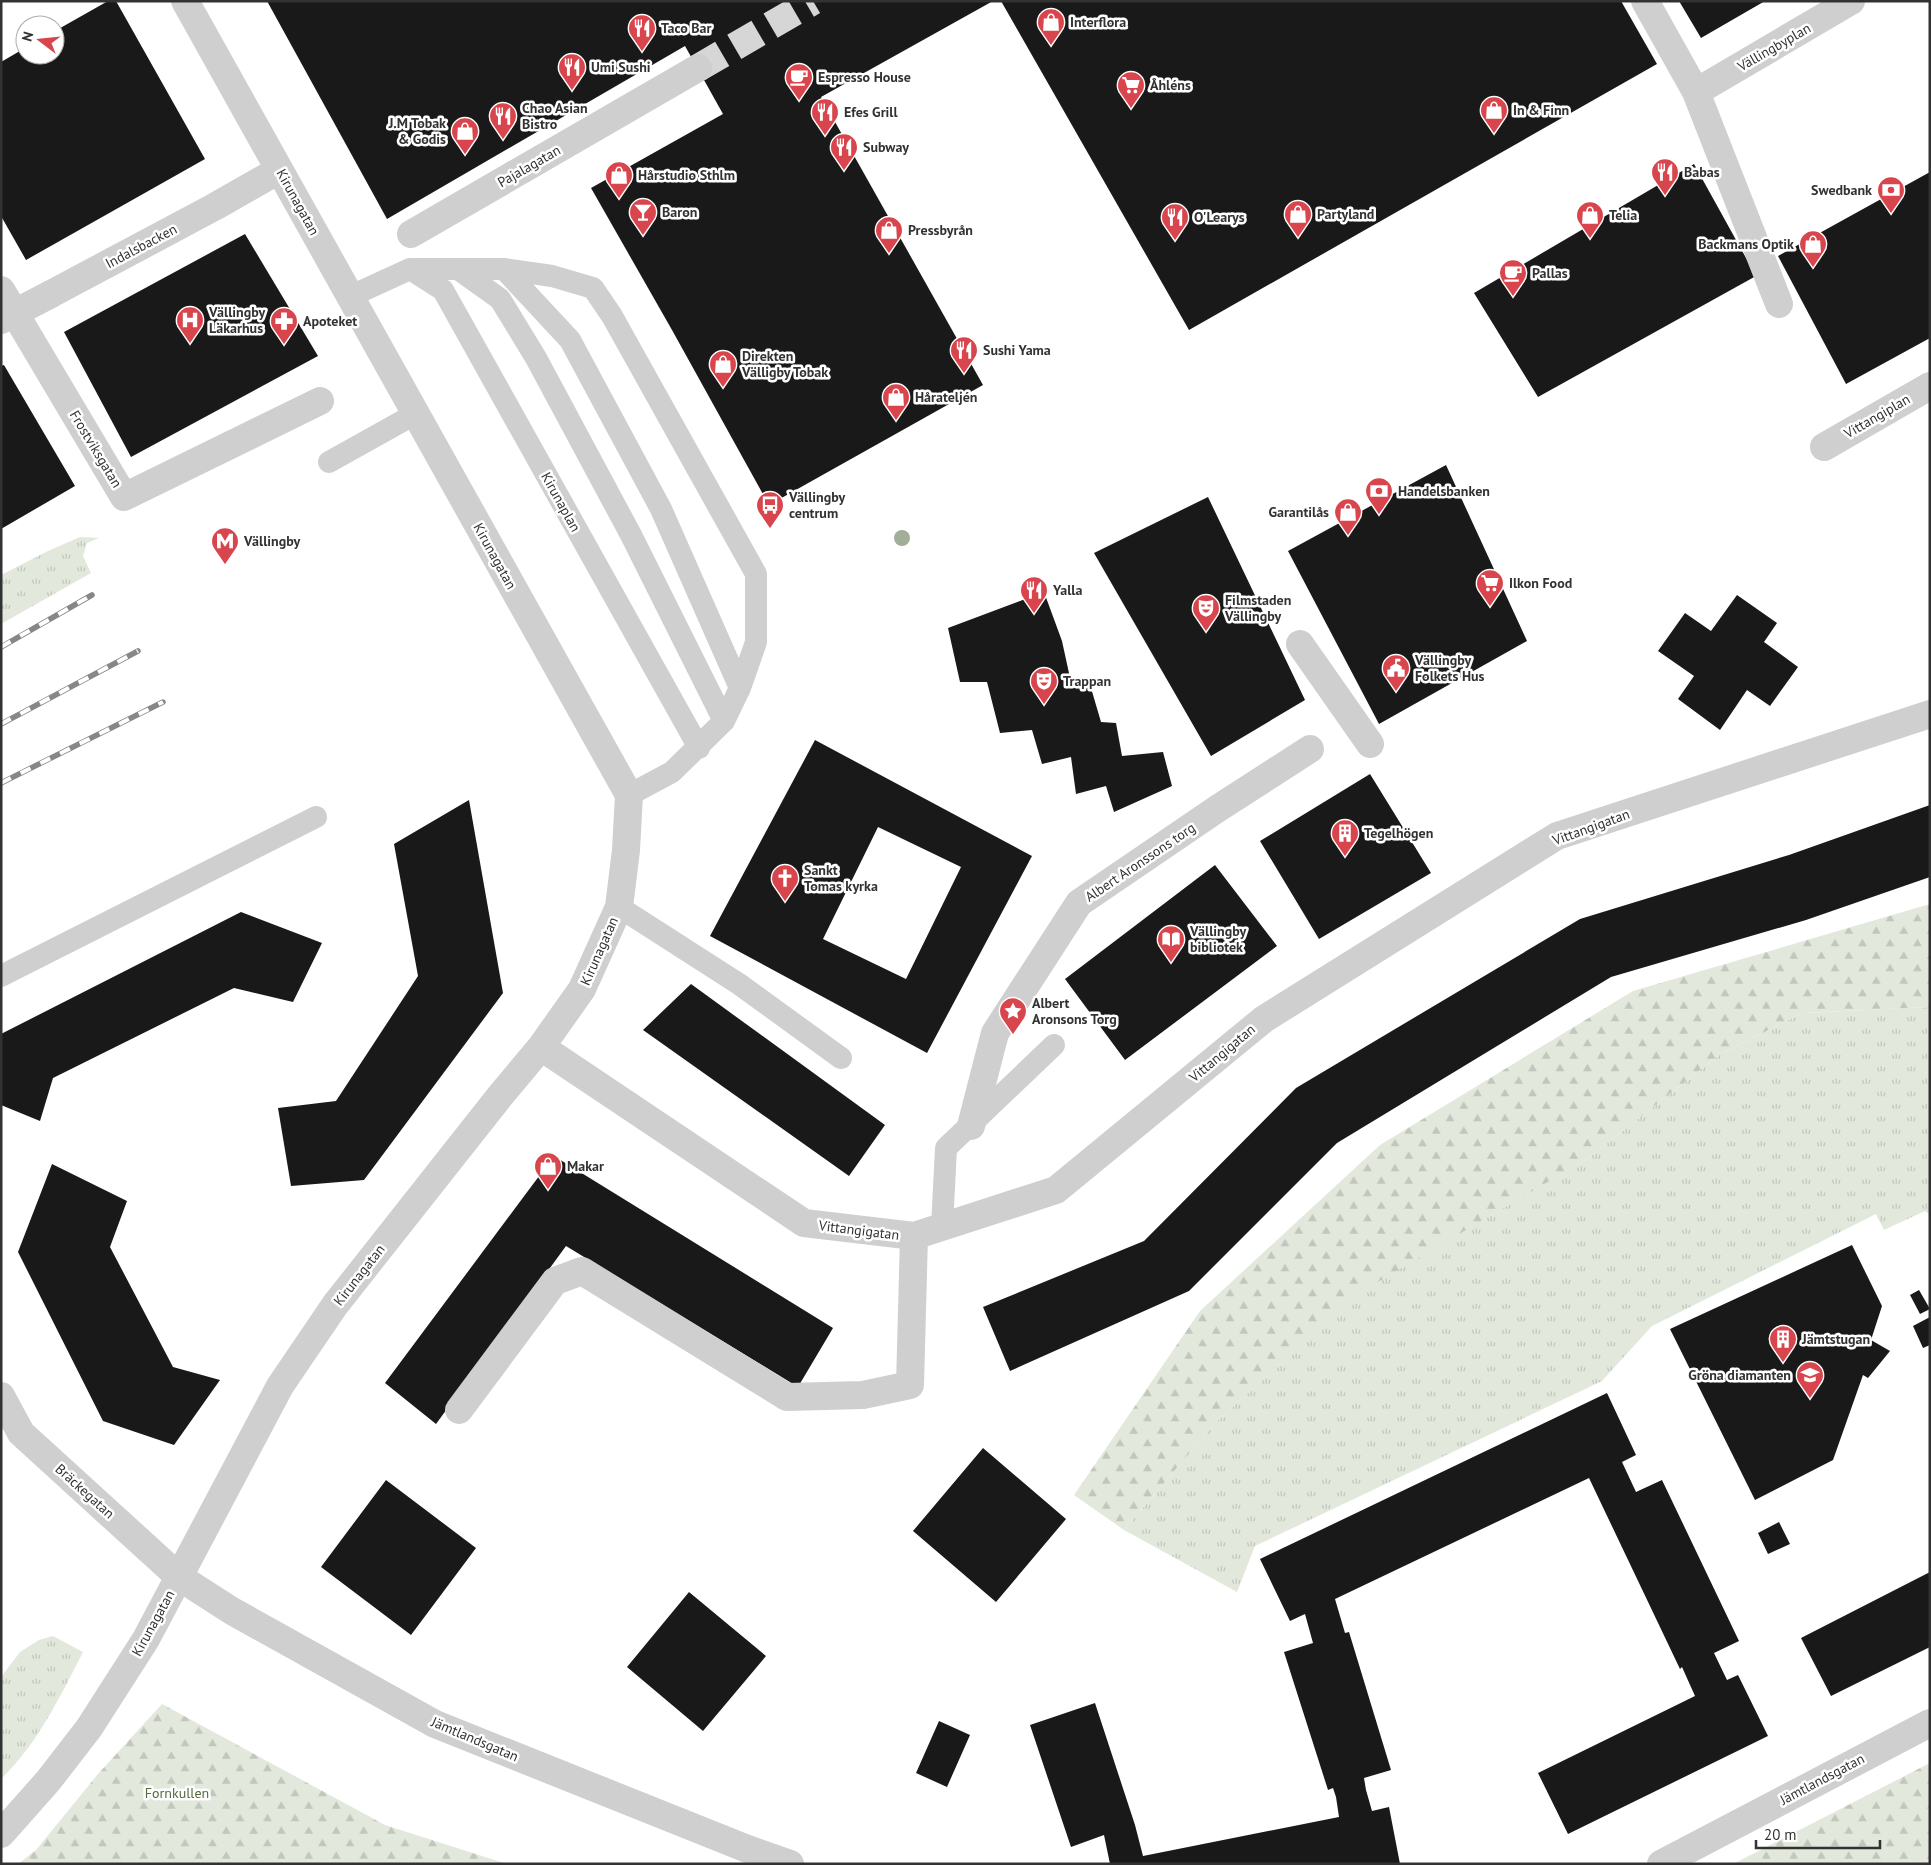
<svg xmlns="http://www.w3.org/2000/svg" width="1931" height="1865" font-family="'PT Sans',sans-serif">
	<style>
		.grass { fill: url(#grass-tufts) }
		.forest { fill: url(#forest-firs) }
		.building { fill: #191919; fill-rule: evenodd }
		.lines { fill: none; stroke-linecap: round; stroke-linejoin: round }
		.pedestrian-tunnel { stroke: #d6d6d6; stroke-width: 28; stroke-dasharray: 28 14; stroke-linecap: butt }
		.service { stroke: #cfcfcf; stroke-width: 22 }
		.pedestrian { stroke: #cfcfcf; stroke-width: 28 }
		.minor { stroke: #cfcfcf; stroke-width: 28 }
		.rail-casing { stroke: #878787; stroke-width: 5.5 }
		.rail { stroke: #fff; stroke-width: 4; stroke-dasharray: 11; stroke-linecap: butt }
		.minor-bridge { stroke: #cfcfcf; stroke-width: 28 }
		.tree { fill: #a2ae97 }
		.labels { text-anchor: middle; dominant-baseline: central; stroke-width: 5; stroke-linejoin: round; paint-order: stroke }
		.poi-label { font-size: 14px; font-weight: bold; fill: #323232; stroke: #fff; text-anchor: start }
		.street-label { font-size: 14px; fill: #323232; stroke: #fff }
		.park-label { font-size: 14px; fill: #556b42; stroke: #fff }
	</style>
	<defs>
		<pattern id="grass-tufts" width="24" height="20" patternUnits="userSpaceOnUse" patternTransform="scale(1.25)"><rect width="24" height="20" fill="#e2e8dc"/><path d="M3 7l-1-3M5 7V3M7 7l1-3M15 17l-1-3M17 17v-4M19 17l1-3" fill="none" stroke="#c2c7bd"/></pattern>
		<pattern id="forest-firs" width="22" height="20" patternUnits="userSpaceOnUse" patternTransform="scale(1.25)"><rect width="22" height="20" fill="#e2e8dc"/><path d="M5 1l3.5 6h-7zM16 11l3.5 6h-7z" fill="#c2c7bd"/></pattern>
	</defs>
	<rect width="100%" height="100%" fill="#fff"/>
	<path class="grass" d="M80,537L99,538L87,543L83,556L91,573L1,624V575L48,551Z
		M1930,1007V1215L1925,1211L1884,1230L1876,1214L1652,1326L1602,1381L1255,1546L1237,1592L1124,1530L1216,1422L1359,1292L1587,1159L1719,1055L1802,1013Z
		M53,1636L83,1652C61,1695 37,1745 1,1779V1677L20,1652L39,1640Z"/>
	<path class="forest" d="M1930,904V1007L1802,1013L1719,1055L1587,1159L1359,1293L1216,1422L1124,1530L1074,1495L1200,1311L1380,1145L1633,991Z
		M162,1704L385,1825L507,1864H18L36,1850L98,1774Z
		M1930,1763V1864H1733Z"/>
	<path class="building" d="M108,1H116L205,159L26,260L1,216V62L25,48V55H55V31Z
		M267,1H993L821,97L983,385L769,505L672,330L591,188L723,114L685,46L387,219Z
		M1001,1H1621L1657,64L1189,330Z
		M1679,1H1765L1701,38Z
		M1694,164L1756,276L1538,397L1474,293Z
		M1930,172V338L1846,384L1778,256Z
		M245,234L318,356L131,457L64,332Z
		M4,365L75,486L1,529V366Z
		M1446,465L1527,641L1379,724L1288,551Z
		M1208,497L1305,700L1211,756L1094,553Z
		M1044,592L1062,641L1072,687L1091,688L1101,722L1116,723L1122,756L1163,752L1172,786L1114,812L1106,786L1076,794L1071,757L1042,764L1032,730L1000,733L987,682H960L948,628Z
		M1737,595L1777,623L1764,642L1798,667L1770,706L1747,690L1720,730L1678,699L1694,676L1658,651L1685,613L1711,631Z
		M815,740L1032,856L927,1053L710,936ZM878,827L961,867L906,979L823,939Z
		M1370,774L1431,873L1319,939L1260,841Z
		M469,800L503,993L364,1180L291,1186L278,1108L336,1101L418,976L394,844Z
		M1930,805V877L1806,920L1611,977L1337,1143L1189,1291L1010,1371L983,1307L1144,1241L1296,1088L1580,919L1789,855Z
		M1215,865L1277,946L1125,1060L1065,979Z
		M241,912L322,943L293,1002L234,988L53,1078L40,1121L1,1105V1034Z
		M691,984L885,1125L849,1176L643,1030Z
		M554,1156L833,1328L798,1387L566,1246L436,1424L385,1383Z
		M52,1164L127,1201L110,1247L173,1367L220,1380L174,1445L103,1421L18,1252Z
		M1852,1245L1882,1306L1871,1340L1890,1351L1868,1378L1863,1375L1833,1460L1755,1500L1670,1329Z
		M1919,1290L1930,1309L1920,1314L1910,1295Z
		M1930,1317V1345L1923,1348L1913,1326Z
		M1607,1393L1636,1455L1622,1462L1636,1492L1662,1480L1739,1641L1714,1653L1727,1680L1738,1675L1768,1736L1568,1834L1538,1773L1695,1696L1682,1667L1680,1669L1589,1478L1335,1599L1345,1633L1349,1632L1391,1770L1364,1778L1366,1790L1372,1811L1389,1807L1400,1864H1110L1104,1835L1071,1847L1030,1725L1095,1703L1135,1825L1143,1856L1339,1817L1336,1797L1333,1788L1328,1790L1284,1652L1313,1643L1305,1614L1290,1621L1260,1559Z
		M983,1448L1066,1519L996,1602L913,1531Z
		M386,1480L476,1548L411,1635L321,1567Z
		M1779,1522L1790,1544L1768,1554L1758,1533Z
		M1930,1572V1647L1831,1696L1801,1638Z
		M689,1592L766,1656L703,1731L627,1667Z
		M939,1721L970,1735L947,1787L916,1773Z"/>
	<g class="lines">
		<path class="pedestrian-tunnel" d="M698,68L813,1"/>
		<path class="service" d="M410,269L443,290L699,748
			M458,269L500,299L536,358L631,535L724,721
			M504,269L570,340L661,509L740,688
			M351,296L410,269H504L552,276L593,288L612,316L756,574V642L740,688L724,721L672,772L629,795
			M329,462L415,414
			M619,907L739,984L841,1058
			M1,976L316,817
			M942,1227L946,1148L1054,1045"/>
		<path class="pedestrian" d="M1645,1L1696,92L1779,304
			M1696,92L1851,1
			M411,234L698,68
			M1300,644L1370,744
			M971,1126L995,1033L1079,903L1217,809L1310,749"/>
		<path class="minor" d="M1,290L124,497L320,401
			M51,294L216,206L279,170
			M1824,447L1930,386
			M541,1047L804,1223L914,1236L1056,1190L1264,1019L1557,836L1930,714
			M1,1396L21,1433L179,1577L232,1611L435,1724L745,1848L790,1864
			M459,1410L555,1281L582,1271L787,1397L863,1395L910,1385L914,1236
			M1,1834L48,1781L89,1728L146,1639L280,1386L335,1305L500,1096L541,1047L582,989L619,907L626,850L629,795L185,1
			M1661,1864L1930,1723"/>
		<g class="rail-casing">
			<path id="rail" d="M1,647L92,595
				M1,724L138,651
				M1,783L163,702"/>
		</g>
		<use href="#rail" class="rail"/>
		<path class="minor-bridge" d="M1,320L51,294"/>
	</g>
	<circle class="tree" cx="902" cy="538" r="8"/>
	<defs>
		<g id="shop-pin" transform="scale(1.4375)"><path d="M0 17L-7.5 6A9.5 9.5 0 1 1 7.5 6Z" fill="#d8454d" stroke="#fff"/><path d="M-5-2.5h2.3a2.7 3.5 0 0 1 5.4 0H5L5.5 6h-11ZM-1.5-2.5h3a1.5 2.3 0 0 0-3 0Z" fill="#fff"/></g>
		<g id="restaurant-pin" transform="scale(1.4375)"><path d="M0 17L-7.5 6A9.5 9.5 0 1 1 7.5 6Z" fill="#d8454d" stroke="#fff"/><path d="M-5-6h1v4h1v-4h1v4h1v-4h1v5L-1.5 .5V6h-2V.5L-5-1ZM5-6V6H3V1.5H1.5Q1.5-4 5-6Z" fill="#fff"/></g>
		<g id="cafe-pin" transform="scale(1.4375)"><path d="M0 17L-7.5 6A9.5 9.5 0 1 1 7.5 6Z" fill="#d8454d" stroke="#fff"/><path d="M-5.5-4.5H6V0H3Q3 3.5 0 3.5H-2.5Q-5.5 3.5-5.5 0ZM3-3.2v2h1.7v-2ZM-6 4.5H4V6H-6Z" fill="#fff"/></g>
		<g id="supermarket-pin" transform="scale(1.4375)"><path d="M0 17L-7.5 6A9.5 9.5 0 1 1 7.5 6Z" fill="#d8454d" stroke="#fff"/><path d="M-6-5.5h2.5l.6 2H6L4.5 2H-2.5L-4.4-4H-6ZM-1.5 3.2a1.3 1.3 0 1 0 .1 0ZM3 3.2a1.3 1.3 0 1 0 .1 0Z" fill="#fff"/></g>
		<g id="bank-pin" transform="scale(1.4375)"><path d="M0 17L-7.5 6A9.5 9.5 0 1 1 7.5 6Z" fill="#d8454d" stroke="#fff"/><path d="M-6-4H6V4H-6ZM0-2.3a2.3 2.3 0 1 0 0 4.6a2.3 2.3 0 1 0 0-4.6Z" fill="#fff"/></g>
		<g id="bar-pin" transform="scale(1.4375)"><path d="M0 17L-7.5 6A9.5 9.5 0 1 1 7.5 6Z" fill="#d8454d" stroke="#fff"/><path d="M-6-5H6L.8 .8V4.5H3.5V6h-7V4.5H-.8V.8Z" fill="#fff"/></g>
		<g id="hospital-pin" transform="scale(1.4375)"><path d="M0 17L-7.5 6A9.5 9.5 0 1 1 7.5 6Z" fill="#d8454d" stroke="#fff"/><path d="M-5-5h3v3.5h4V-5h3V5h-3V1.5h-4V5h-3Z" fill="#fff"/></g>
		<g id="pharmacy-pin" transform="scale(1.4375)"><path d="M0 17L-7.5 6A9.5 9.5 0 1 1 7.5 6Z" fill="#d8454d" stroke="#fff"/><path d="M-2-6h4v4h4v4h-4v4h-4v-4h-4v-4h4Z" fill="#fff"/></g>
		<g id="bus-pin" transform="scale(1.4375)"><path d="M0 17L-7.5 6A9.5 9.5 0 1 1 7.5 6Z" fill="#d8454d" stroke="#fff"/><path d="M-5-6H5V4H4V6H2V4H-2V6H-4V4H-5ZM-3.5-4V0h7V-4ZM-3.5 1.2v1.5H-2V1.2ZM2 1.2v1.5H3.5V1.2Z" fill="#fff"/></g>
		<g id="metro-pin" transform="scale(1.4375)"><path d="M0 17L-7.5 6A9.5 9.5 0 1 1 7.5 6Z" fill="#d8454d" stroke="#fff"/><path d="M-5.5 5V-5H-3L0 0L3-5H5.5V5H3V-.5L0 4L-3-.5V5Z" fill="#fff"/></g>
		<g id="theatre-pin" transform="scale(1.4375)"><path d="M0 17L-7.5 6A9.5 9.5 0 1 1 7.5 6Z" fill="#d8454d" stroke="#fff"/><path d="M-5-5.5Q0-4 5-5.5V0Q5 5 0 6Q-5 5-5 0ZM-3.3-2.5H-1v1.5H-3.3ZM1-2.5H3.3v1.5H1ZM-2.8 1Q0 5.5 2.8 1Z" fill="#fff"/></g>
		<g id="civic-pin" transform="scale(1.4375)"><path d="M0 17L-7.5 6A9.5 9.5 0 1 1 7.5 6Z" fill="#d8454d" stroke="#fff"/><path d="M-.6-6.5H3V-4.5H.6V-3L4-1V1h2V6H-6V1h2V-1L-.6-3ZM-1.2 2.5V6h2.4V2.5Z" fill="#fff"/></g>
		<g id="building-pin" transform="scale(1.4375)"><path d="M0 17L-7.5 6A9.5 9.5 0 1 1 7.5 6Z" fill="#d8454d" stroke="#fff"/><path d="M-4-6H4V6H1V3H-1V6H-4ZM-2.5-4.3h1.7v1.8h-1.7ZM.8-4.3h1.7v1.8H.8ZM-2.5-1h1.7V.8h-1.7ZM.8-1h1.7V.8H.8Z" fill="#fff"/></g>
		<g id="church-pin" transform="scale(1.4375)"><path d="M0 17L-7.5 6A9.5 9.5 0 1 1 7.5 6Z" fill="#d8454d" stroke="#fff"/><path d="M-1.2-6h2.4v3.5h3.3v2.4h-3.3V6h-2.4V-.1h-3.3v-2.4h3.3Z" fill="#fff"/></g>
		<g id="library-pin" transform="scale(1.4375)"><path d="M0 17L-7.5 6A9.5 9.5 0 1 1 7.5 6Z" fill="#d8454d" stroke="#fff"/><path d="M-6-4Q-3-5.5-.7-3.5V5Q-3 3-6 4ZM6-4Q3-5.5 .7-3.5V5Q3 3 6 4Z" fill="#fff"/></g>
		<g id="sight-pin" transform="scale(1.4375)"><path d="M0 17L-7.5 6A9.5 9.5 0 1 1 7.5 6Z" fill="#d8454d" stroke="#fff"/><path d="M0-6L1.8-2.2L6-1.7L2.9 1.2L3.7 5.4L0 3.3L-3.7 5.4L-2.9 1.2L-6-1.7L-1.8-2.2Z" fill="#fff"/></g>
		<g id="school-pin" transform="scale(1.4375)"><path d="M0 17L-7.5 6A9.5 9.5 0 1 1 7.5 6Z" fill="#d8454d" stroke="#fff"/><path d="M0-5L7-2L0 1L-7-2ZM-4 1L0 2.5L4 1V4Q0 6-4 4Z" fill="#fff"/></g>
	</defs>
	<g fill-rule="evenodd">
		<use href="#shop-pin" x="1051" y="22"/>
		<use href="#restaurant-pin" x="642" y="28"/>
		<use href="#restaurant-pin" x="572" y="67"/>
		<use href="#cafe-pin" x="799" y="77"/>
		<use href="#supermarket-pin" x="1131" y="85"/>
		<use href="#shop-pin" x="1494" y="110"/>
		<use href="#restaurant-pin" x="825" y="112"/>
		<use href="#restaurant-pin" x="503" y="116"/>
		<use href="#shop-pin" x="465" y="131"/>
		<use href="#restaurant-pin" x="844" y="147"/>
		<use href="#restaurant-pin" x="1665" y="172"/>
		<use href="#shop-pin" x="619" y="175"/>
		<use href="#bank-pin" x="1891" y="190"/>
		<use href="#bar-pin" x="643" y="212"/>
		<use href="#shop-pin" x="1298" y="214"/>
		<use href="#shop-pin" x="1590" y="215"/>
		<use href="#restaurant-pin" x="1175" y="217"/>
		<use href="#shop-pin" x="889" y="230"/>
		<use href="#shop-pin" x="1813" y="244"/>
		<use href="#cafe-pin" x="1513" y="273"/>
		<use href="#hospital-pin" x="190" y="320"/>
		<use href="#pharmacy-pin" x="284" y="321"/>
		<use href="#restaurant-pin" x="964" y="350"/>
		<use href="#shop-pin" x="723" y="364"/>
		<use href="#shop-pin" x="896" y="397"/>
		<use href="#bank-pin" x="1379" y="491"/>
		<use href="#bus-pin" x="770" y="505"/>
		<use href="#shop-pin" x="1348" y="512"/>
		<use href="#metro-pin" x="225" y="541"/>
		<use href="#supermarket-pin" x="1490" y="583"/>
		<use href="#restaurant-pin" x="1034" y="590"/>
		<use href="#theatre-pin" x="1206" y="608"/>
		<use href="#civic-pin" x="1396" y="668"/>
		<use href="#theatre-pin" x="1044" y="681"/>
		<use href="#building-pin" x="1345" y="833"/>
		<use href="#church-pin" x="785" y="878"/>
		<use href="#library-pin" x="1171" y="939"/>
		<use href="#sight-pin" x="1013" y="1011"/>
		<use href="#shop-pin" x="548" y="1166"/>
		<use href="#building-pin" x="1783" y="1339"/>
		<use href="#school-pin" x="1810" y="1375"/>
	</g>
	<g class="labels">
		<g class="poi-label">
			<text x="1070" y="22">Interflora</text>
			<text x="661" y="28">Taco Bar</text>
			<text x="591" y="67">Umi Sushi</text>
			<text x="818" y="77">Espresso House</text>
			<text x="1150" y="85">Åhléns</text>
			<text x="522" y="108">Chao Asian<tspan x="522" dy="16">Bistro</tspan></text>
			<text x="1513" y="110">In &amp; Finn</text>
			<text x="844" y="112">Efes Grill</text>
			<text x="446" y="123" text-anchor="end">J.M Tobak<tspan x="446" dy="16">&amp; Godis</tspan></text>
			<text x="863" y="147">Subway</text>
			<text x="1684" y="172">Babas</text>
			<text x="638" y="175">Hårstudio Sthlm</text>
			<text x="1872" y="190" text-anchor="end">Swedbank</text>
			<text x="662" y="212">Baron</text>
			<text x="1317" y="214">Partyland</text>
			<text x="1609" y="215">Telia</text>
			<text x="1194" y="217">O'Learys</text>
			<text x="908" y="230">Pressbyrån</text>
			<text x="1794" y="244" text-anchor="end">Backmans Optik</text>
			<text x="1532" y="273">Pallas</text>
			<text x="209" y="312">Vällingby<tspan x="209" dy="16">Läkarhus</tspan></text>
			<text x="303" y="321">Apoteket</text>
			<text x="983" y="350">Sushi Yama</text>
			<text x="742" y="356">Direkten<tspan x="742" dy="16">Välligby Tobak</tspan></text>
			<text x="915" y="397">Hårateljén</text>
			<text x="1398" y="491">Handelsbanken</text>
			<text x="789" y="497">Vällingby<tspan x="789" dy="16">centrum</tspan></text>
			<text x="1329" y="512" text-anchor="end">Garantilås</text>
			<text x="244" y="541">Vällingby</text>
			<text x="1509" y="583">Ilkon Food</text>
			<text x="1053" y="590">Yalla</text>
			<text x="1225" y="600">Filmstaden<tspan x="1225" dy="16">Vällingby</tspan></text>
			<text x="1415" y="660">Vällingby<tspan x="1415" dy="16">Folkets Hus</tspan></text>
			<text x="1063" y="681">Trappan</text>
			<text x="1364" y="833">Tegelhögen</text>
			<text x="804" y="870">Sankt<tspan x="804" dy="16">Tomas kyrka</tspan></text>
			<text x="1190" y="931">Vällingby<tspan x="1190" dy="16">bibliotek</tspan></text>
			<text x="1032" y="1003">Albert<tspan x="1032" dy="16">Aronsons Torg</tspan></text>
			<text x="567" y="1166">Makar</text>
			<text x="1802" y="1339">Jämtstugan</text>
			<text x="1791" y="1375" text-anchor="end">Gröna diamanten</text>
		</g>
		<g class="street-label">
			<text transform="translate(1774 47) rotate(-30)">Vällingbyplan</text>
			<text transform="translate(529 166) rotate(-30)">Pajalagatan</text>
			<text transform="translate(298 202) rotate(61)">Kirunagatan</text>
			<text transform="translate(141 246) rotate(-28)">Indalsbacken</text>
			<text transform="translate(1877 416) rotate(-30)">Vittangiplan</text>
			<text transform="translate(96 449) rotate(59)">Frostviksgatan</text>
			<text transform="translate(561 502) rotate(61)">Kirunaplan</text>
			<text transform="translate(495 556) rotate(61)">Kirunagatan</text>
			<text transform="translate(1591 827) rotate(-20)">Vittangigatan</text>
			<text transform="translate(1140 862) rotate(-34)">Albert Aronssons torg</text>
			<text transform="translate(599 951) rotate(-66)">Kirunagatan</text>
			<text transform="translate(1222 1053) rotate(-40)">Vittangigatan</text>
			<text transform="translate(859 1230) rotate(7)">Vittangigatan</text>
			<text transform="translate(359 1275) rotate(-52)">Kirunagatan</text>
			<text transform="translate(85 1491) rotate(42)">Bräckegatan</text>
			<text transform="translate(153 1623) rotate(-61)">Kirunagatan</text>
			<text transform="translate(475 1739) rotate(23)">Jämtlandsgatan</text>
			<text transform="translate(1822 1779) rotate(-28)">Jämtlandsgatan</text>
		</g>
		<g class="park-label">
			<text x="177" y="1793">Fornkullen</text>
		</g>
	</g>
	<rect width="1931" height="1865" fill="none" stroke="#323232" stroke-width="5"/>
	<g transform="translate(40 40) rotate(286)"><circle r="24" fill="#ffffff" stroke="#adadad"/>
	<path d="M0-4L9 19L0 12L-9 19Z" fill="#d8454d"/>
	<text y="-8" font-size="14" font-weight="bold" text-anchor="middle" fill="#323232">N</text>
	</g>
	<path d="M1756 1840v8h124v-8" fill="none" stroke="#323232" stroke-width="2.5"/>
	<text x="1764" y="1840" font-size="15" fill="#323232" stroke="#ffffff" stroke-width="4" paint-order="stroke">20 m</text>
</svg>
